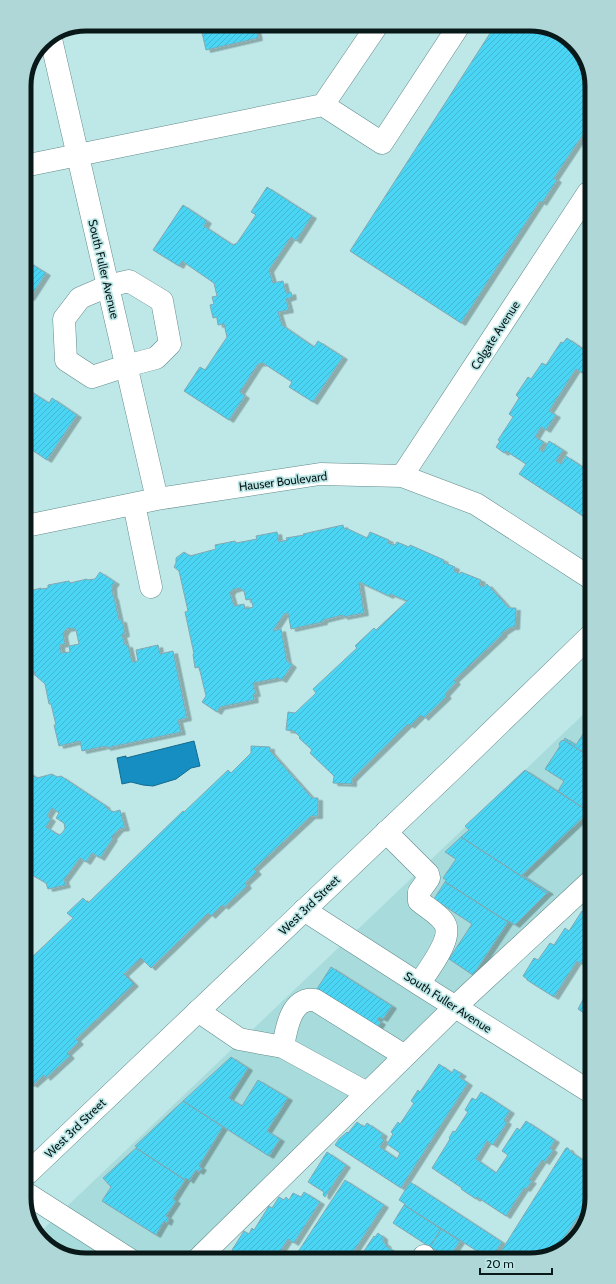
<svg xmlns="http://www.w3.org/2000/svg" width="616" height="1284" font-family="Cabin,sans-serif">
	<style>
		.built { fill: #a8dbdb }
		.water { fill: #168ec2; stroke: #126b8f }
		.building { fill: url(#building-hatch); stroke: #82a8b1; fill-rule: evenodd; filter: url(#shadow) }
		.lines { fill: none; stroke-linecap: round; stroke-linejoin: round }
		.minor-casing { stroke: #638a8a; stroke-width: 23 }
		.major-casing { stroke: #638a8a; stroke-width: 23 }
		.minor { stroke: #fff; stroke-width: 22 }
		.major { stroke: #fff; stroke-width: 22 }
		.labels { text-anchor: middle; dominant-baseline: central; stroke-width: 3.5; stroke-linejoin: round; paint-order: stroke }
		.street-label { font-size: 12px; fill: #091919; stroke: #bee8e8 }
		.rim { fill: none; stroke: #091919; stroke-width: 5 }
	</style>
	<defs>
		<pattern id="building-hatch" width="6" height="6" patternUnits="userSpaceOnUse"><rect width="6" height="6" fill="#4bd5f4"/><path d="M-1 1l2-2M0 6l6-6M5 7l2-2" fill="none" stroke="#40b6d1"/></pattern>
		<filter id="shadow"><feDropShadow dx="4.5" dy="2.5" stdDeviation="0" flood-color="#0004"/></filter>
	</defs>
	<rect width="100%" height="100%" fill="#bee8e8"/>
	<path class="built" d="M590,708L591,875L199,1259L83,1260L49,1247L38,1234Z"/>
	<path class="water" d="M194,741L200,766L191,768L176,779L153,786L143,785L131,782L122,784L117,758L126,756V758Z"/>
	<path class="building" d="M200,24H255L258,38L206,50Z
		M496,24H534L567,37L587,63L588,127L554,178L557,180L542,203L540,201L461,323L350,251Z
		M267,187L312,216L296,241L291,237L269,270L273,283L283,281L286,293L291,292L292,297L286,299L289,310L278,312L282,325L314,347L318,341L343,357L313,402L289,387L292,382L263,363L258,364L240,392L245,396L229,420L184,391L200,367L205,370L227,337L224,324L218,325L217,317L213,318L210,305L214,304L212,297L217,296L214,283L182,261L179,266L153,250L183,205L207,221L204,226L233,245L237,243L256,215L251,212Z
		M25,260L46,273L30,298L25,296Z
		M567,338L589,353V377L576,369L549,411L556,415L546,430L541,427L535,437L544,442L539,449L543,452L549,441L563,450L556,461L561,464L566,456L589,471V520L519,474L526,464L506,451L504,453L496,447L500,441L498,440L513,417L509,414L519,398L516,395L528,377L531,379L542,363L546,365L561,342L563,343Z
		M25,388L49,403L52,398L77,415L47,460L26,446Z
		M343,525L344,529L346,528L367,538L370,532L389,540L388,543L395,545L397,542L409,547L410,545L444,560L443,562L455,567L454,571L460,574L461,572L481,580L479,585L483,587L487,584L509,608H516L515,627H511L502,633L503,634L454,680L456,682L445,694L447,696L424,718L421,715L410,726L408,724L352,779V784L333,783L334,776L310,753L312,750L299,738L300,737L294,731L286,730L288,712L295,713L316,693L313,689L357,648L355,646L374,628L376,630L407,601L390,594L389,596L359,582L364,613L343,617V615L323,620V622L291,629L288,613L284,614L273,631L281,629L287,661L292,665L282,680L278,678L253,683L256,694H253L254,700L220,707L217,712L202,702L206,696L199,667L195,668L193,654H194L185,612L188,611L179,571L174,567L176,563V558L184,552L190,556L216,549L215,545L235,541L236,543L257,539L256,536L277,532L279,542L287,540L286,538L304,535L303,534ZM239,588L244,591L246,600L251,599L253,607L245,609L244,604L234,606L230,593L232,590Z
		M100,572L115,582L112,586L113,596L114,597L119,620H122L125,634L122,635L125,645H128L132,662L138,661L136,650L158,645L160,654L173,651L187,718L178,720L181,732L106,748V746L82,751L80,741L59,746L54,725H56L51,704H49L45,684L35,675L34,671L26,673V589L29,588V591L41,588V589L48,588V585L69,581L70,583L87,579V580L95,579ZM73,628L76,630L79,644L69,646L70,652L61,653L60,645L65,644L63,634L66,629Z
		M590,723V757L564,740L565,738L576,745Z
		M564,740L590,757V810L589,812L558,791L564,781L545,769L560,746L559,744L561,741Z
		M251,746L270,747V751L312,798H318V816H311L254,869L257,872L245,883L247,886L224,907L222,905L211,916L208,913L151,968L141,958L124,974L134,984L76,1039L79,1042L67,1053L70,1056L46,1078L44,1075L33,1085L30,1083L28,1085V961L73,918L67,913L83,898L88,903L183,811L184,812L228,770L231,773L251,753Z
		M525,770L589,812L522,875L549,892L547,893L461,837L469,830L465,826Z
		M28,772L37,778L52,774L57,777L61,776L106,806L105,807L113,812L120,810L125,828L119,829L112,837L113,838L100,858L92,853L86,862L80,858L64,880L66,885L48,889L46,883L27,872ZM52,808L59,813L56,818L64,823L65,829L61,834L59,835L46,827L51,819L47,816Z
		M461,837L547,893L515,925L509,921L508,922L445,882L446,880L443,878L456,859L445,852Z
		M445,882L508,922L473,975L449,959L472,924L434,899Z
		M591,907V956L587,954L581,964L577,961L554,997L527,980V979L523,976L534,958L538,960L550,943L554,945L565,928L569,931L582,911L586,914Z
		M331,967L392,1006L383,1019L379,1017L377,1020L381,1022L375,1031L315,992Z
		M591,986V1018L578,1009L586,994L585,993Z
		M231,1057L248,1068L229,1098L242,1106L258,1080L288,1098L267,1131L280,1139L269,1156L183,1101Z
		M439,1064L452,1073L454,1069L462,1074L459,1077L468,1083L401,1188L335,1145L339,1139L347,1132L348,1133L357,1122L364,1127L367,1123L383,1134L381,1138L384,1140L380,1147L397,1159L400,1153L387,1144L393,1134L391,1132L398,1122L400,1124L414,1103L411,1101L418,1090L420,1092Z
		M481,1092L510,1111L504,1120L507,1122L493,1145L487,1141L476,1159L496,1173L508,1155L502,1151L517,1128L520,1130L526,1121L555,1140L550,1148L553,1150L545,1162L542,1160L529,1180L532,1181L526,1189L524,1188L506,1216L477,1197L476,1199L461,1189L462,1188L432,1168L450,1139L449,1138L453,1131L455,1132L468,1112L465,1110L472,1098L476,1100Z
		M183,1101L223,1127L199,1166L202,1168L199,1172L196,1170L189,1181L186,1178L185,1180L136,1148L137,1147L135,1146Z
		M136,1148L185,1180L173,1199L176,1201L166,1216L169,1218L167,1223L164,1221L156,1235L102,1201L111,1187L103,1178Z
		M566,1148H568L571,1152L592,1166V1196L553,1255L505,1256L500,1253Z
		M327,1152L346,1165L325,1197L323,1195L324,1192L308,1182Z
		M345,1180L384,1205L350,1257L294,1258Z
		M410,1182L502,1242L493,1256H485L404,1205L405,1204L399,1200Z
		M304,1192L320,1202L294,1243L288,1239L276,1258H243L236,1256L233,1252L232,1250L244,1231L249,1234L252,1228L254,1230L269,1206L272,1208L279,1197L284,1200L286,1197L289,1200L293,1193L301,1197Z
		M404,1205L441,1229L430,1247L393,1223Z
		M441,1229L460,1241L450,1256H445L430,1247Z
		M378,1233L383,1237V1242L387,1245L386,1246L402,1257H360L374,1236L375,1237Z"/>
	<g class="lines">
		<g class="minor-casing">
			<path id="minor" d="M51,39L157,499
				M323,105L382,143L460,24
				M24,166L323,105L378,24
				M129,281L162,301L170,344L156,358L126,366L92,377L66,360L64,319L80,298L108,286Z
				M402,476L588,193
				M134,504L151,587
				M26,526L157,499L320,474L402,476L476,504L589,577
				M386,832L428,874L429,878L419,892V901C426,907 438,914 443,921C456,936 428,970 419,984
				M304,910L419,984L592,1093
				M198,1011L239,1039L283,1047L367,1093
				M283,1047C286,1030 291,996 315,1000L405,1056
				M29,1195L129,1259
				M424,1257V1256
				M198,1259L455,1007L591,881"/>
		</g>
		<g class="major-casing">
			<path id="major" d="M28,1173L458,764L590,636"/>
		</g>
		<use href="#minor" class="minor"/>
		<use href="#major" class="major"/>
	</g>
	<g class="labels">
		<g class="street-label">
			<text transform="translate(104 269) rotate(77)">South Fuller Avenue</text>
			<text transform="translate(495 335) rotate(-57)">Colgate Avenue</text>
			<text transform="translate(283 481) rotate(-7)">Hauser Boulevard</text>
			<text transform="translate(309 905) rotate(-44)">West 3rd Street</text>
			<text transform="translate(448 1002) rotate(33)">South Fuller Avenue</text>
			<text transform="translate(75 1128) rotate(-44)">West 3rd Street</text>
		</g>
	</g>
	<path d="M0 0H616V1284H0ZM86 31H530A55 55 0 0 1 585 86V1198A55 55 0 0 1 530 1253H86A55 55 0 0 1 31 1198V86A55 55 0 0 1 86 31Z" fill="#b0d7d7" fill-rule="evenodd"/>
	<path class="rim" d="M86 31H530A55 55 0 0 1 585 86V1198A55 55 0 0 1 530 1253H86A55 55 0 0 1 31 1198V86A55 55 0 0 1 86 31Z"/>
	<path d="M480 1268v6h72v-6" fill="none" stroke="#091919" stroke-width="2"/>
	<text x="486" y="1268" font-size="12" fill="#091919" stroke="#bee8e8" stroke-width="3" paint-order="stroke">20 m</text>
</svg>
